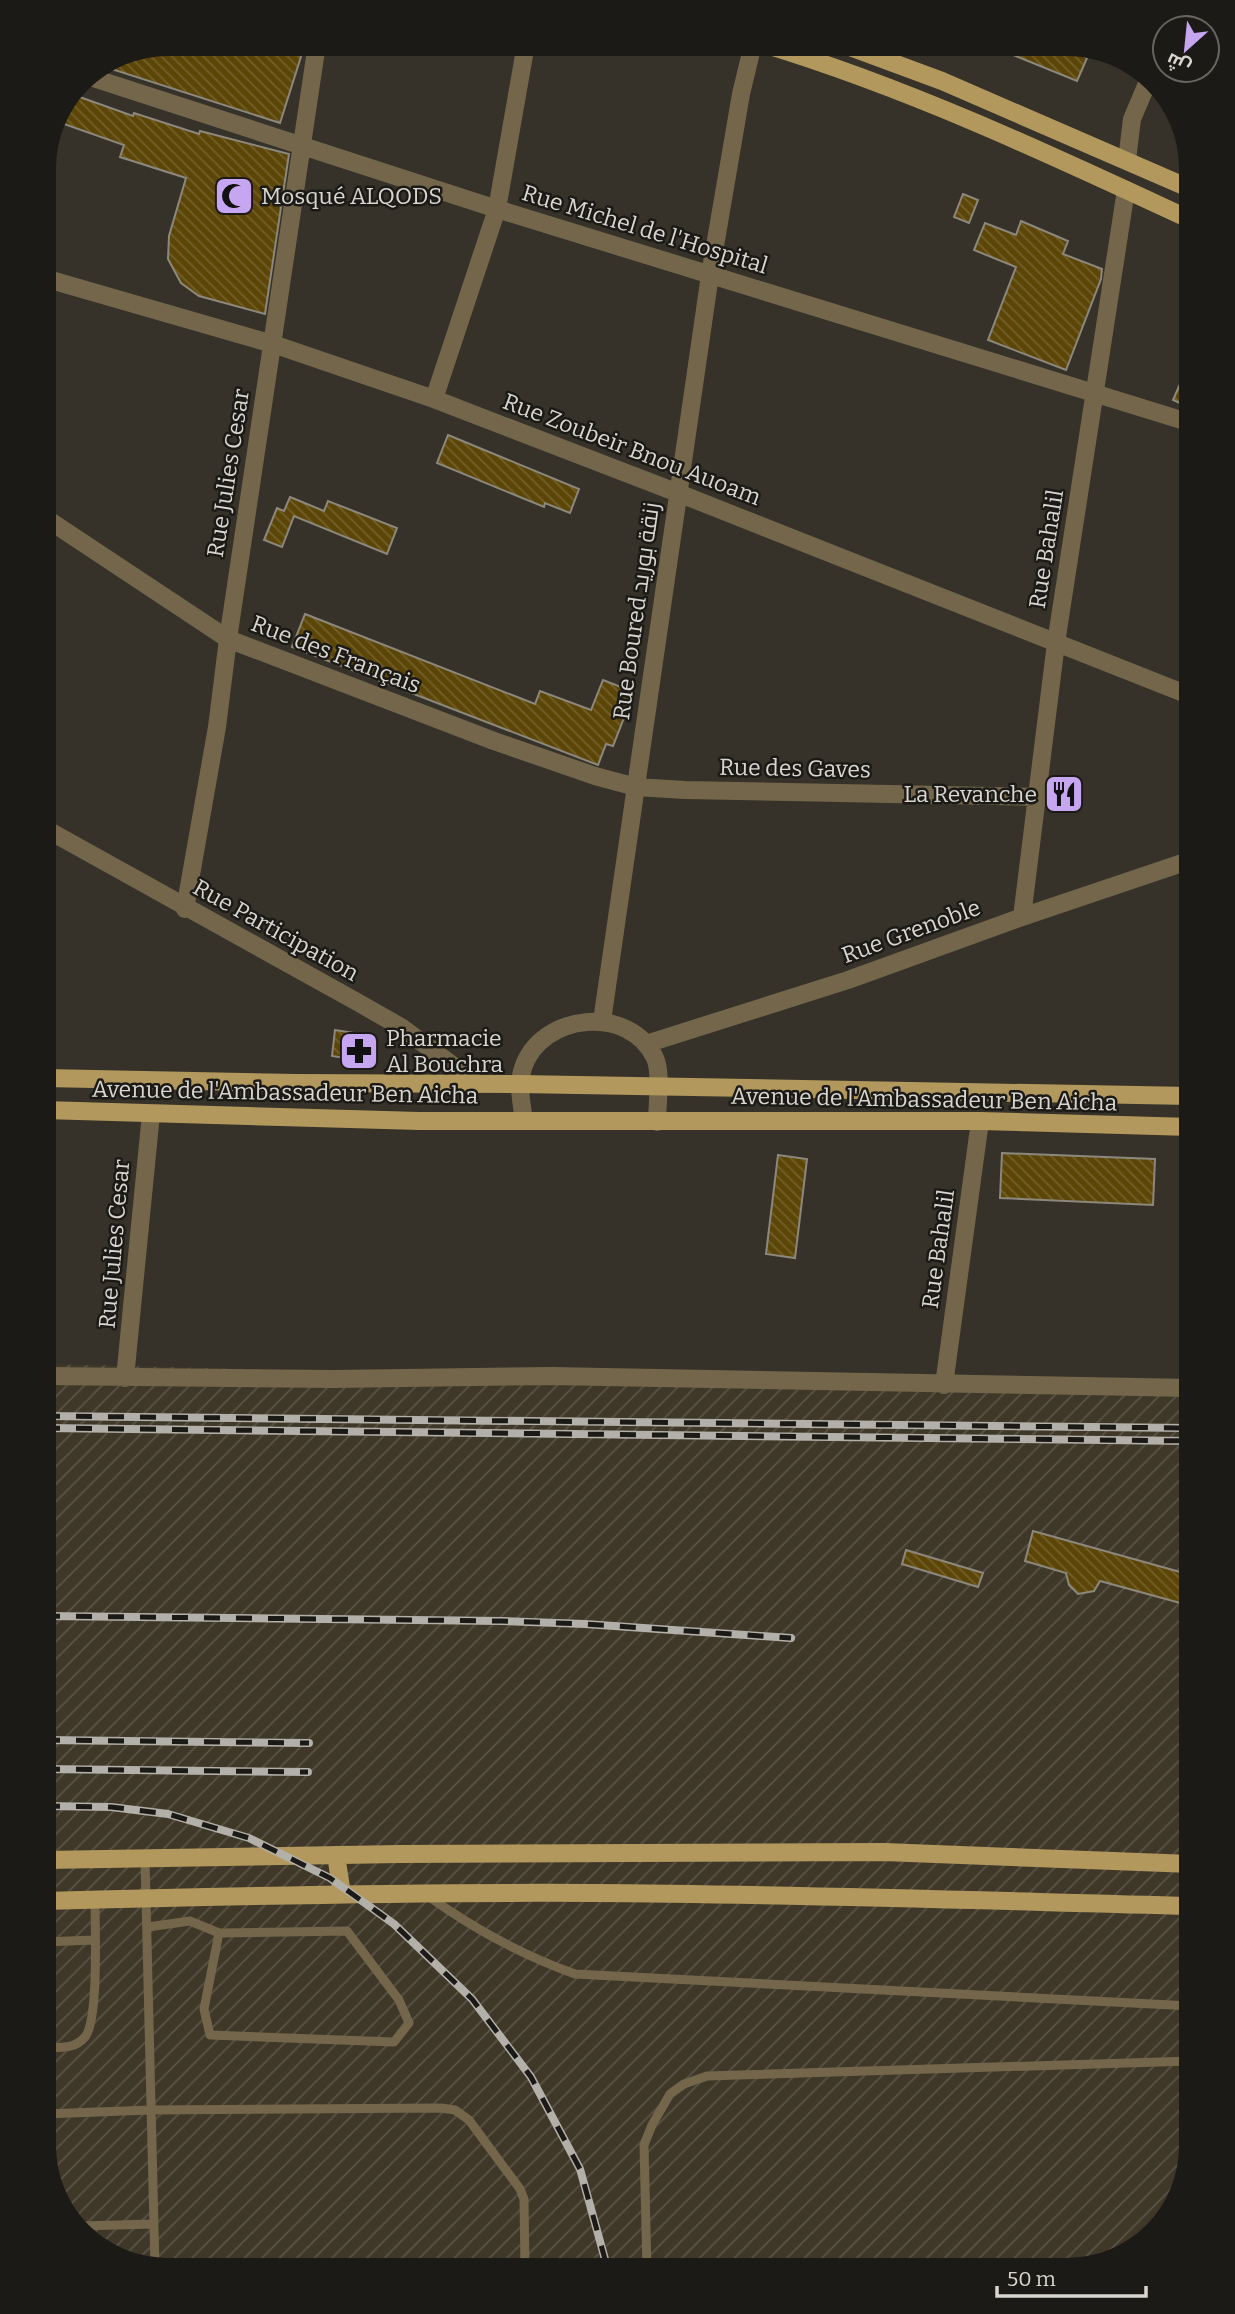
<svg xmlns="http://www.w3.org/2000/svg" width="1235" height="2314" font-family="Bitter,Cairo,serif">
	<style>
		.industrial { fill: url(#industrial-furrows) }
		.building { fill: url(#building-back-hatch); stroke: #8d887d; stroke-width: 2 }
		.lines { fill: none; stroke-linecap: round; stroke-linejoin: round }
		.lane { stroke: #73664a; stroke-width: 9 }
		.street { stroke: #73664a; stroke-width: 18 }
		.primary { stroke: #b2985c; stroke-width: 18 }
		.rail-casing { stroke: #b3afa9; stroke-width: 8 }
		.rail { stroke: #1c1a16; stroke-width: 5; stroke-dasharray: 16; stroke-linecap: butt }
		.labels { text-anchor: middle; dominant-baseline: central; stroke-width: 5; stroke-linejoin: round; paint-order: stroke }
		.poi-label { font-size: 23px; fill: #d9d6d0; stroke: #1c1a16; text-anchor: start }
		.street-label { font-size: 23px; fill: #d9d6d0; stroke: #1c1a16 }
	</style>
	<defs>
		<pattern id="industrial-furrows" width="10" height="10" patternUnits="userSpaceOnUse" patternTransform="scale(1.75)"><rect width="10" height="10" fill="#3f3829"/><path d="M-1 1l2-2M0 10L10 0M9 11l2-2" fill="none" stroke="#5a5447"/></pattern>
		<pattern id="building-back-hatch" width="6" height="6" patternUnits="userSpaceOnUse" patternTransform="scale(1.75)"><rect width="6" height="6" fill="#5c4607"/><path d="M-1 5l2 2M0 0l6 6M5-1l2 2" fill="none" stroke="#73602a"/></pattern>
	</defs>
	<rect width="100%" height="100%" fill="#363229"/>
	<path class="industrial" d="M44,1364L1191,1393V2146L1170,2215L1115,2261L1067,2270H161L99,2249L53,2194L44,2146Z"/>
	<path class="building" d="M168,44H305L280,123L102,66L121,53Z
		M1060,44L1087,58L1077,81L989,45Z
		M74,95L133,116L134,113L199,134L200,131L289,154L265,314L199,296L181,283L168,259L169,236L186,178L120,157L124,145L61,123Z
		M963,194L978,200L969,223L954,217Z
		M1021,221L1068,241L1063,254L1102,269L1101,279L1066,370L988,340L1016,267L974,250L985,223L1016,235Z
		M1191,359V408L1173,400Z
		M448,435L579,489L570,513L545,503L544,507L437,463Z
		M290,497L324,511L328,501L397,528L387,554L294,516L282,547L264,540L277,508L284,511Z
		M305,614L535,704L540,691L591,710L603,680L634,692L613,746L606,744L598,765L292,647Z
		M335,1030L367,1035L364,1061L332,1056Z
		M1002,1153L1155,1159L1153,1205L1000,1198Z
		M778,1155L807,1159L795,1258L766,1254Z
		M1033,1531L1191,1575V1606L1100,1581L1094,1591L1078,1594L1069,1585L1066,1573L1025,1561Z
		M906,1550L983,1573L978,1587L902,1564Z"/>
	<g class="lines">
		<path class="lane" d="M145,1859L155,2268
			M428,1896C474,1929 522,1955 575,1974L1191,2006
			M148,1927L190,1921L219,1933L347,1931L399,2000L409,2023L394,2042L210,2035L204,2009L219,1933
			M44,1942L94,1940
			M44,2048C59,2047 74,2050 85,2037C99,2020 95,1926 95,1900
			M44,2114L151,2110L441,2108L455,2110L469,2120L520,2189L524,2199L525,2270
			M80,2226L154,2224
			M647,2270L644,2145L652,2125L670,2094L684,2084L707,2076L1191,2061"/>
		<path class="street" d="M87,76L497,209L1191,423
			M1127,160L1132,119L1149,79
			M44,278L273,344L434,399L678,493L1191,696
			M434,399L497,209L526,44
			M44,517L228,639L494,741L595,776L636,787L685,790L1037,797
			M44,828L359,1003L401,1027L478,1084
			M185,909L217,727L228,639L317,44
			M1022,917L1056,643L1126,190
			M602,1021L710,275L741,94L753,44
			M646,1044L848,980L1022,917L1191,860
			M524,1121C522,1104 517,1085 523,1068C541,1013 630,1004 655,1058C662,1073 657,1105 657,1122
			M44,1376L333,1379L552,1376L1191,1388
			M125,1378L151,1114
			M944,1385L980,1121"/>
		<path class="primary" d="M763,44C911,89 1051,155 1191,220
			M842,44L942,81L1191,189
			M44,1078L296,1083L520,1084L1191,1096
			M44,1110L419,1121H980L1191,1127
			M336,1855L342,1894
			M44,1860L399,1854L884,1852L1191,1864
			M44,1901C226,1896 409,1892 592,1893C792,1894 991,1901 1191,1906"/>
		<g class="rail-casing">
			<path id="rail" d="M44,1416L1191,1428
				M44,1428L1191,1441
				M44,1616L502,1621L585,1624L791,1638
				M44,1740L309,1743
				M44,1769L308,1772
				M44,1806L111,1807L168,1814L249,1838L330,1878L394,1924L472,1999L531,2077L580,2169L608,2270"/>
		</g>
		<use href="#rail" class="rail"/>
	</g>
	<defs>
		<g id="mosque-square" transform="scale(2.0125)"><rect x="-9" y="-9" width="18" height="18" rx="4" fill="#c6a6f0" stroke="#1c1a16"/><path d="M3.5-4.9A6 6 0 1 0 3.5 4.9A5 5 0 1 1 3.5-4.9Z" fill="#111"/></g>
		<g id="restaurant-square" transform="scale(2.0125)"><rect x="-9" y="-9" width="18" height="18" rx="4" fill="#c6a6f0" stroke="#1c1a16"/><path d="M-5-6h1v4h1v-4h1v4h1v-4h1v5L-1.5 .5V6h-2V.5L-5-1ZM5-6V6H3V1.5H1.5Q1.5-4 5-6Z" fill="#111"/></g>
		<g id="pharmacy-square" transform="scale(2.0125)"><rect x="-9" y="-9" width="18" height="18" rx="4" fill="#c6a6f0" stroke="#1c1a16"/><path d="M-2-6h4v4h4v4h-4v4h-4v-4h-4v-4h4Z" fill="#111"/></g>
	</defs>
	<g fill-rule="evenodd">
		<use href="#mosque-square" x="234" y="196"/>
		<use href="#restaurant-square" x="1064" y="794"/>
		<use href="#pharmacy-square" x="359" y="1051"/>
	</g>
	<g class="labels">
		<g class="poi-label">
			<text x="261" y="196">Mosqué ALQODS</text>
			<text x="1037" y="794" text-anchor="end">La Revanche</text>
			<text x="386" y="1038">Pharmacie<tspan x="386" dy="26">Al Bouchra</tspan></text>
		</g>
		<g class="street-label">
			<text transform="translate(645 229) rotate(17)">Rue Michel de l'Hospital</text>
			<text transform="translate(632 449) rotate(21)">Rue Zoubeir Bnou Auoam</text>
			<text transform="translate(228 473) rotate(-81)">Rue Julies Cesar</text>
			<text transform="translate(1046 549) rotate(-81)">Rue Bahalil</text>
			<text transform="translate(636 611) rotate(-82)">Rue Boured زنقة بوريد</text>
			<text transform="translate(336 654) rotate(21)">Rue des Français</text>
			<text transform="translate(795 768) rotate(1)">Rue des Gaves</text>
			<text transform="translate(276 930) rotate(29)">Rue Participation</text>
			<text transform="translate(911 931) rotate(-20)">Rue Grenoble</text>
			<text transform="translate(285 1092) rotate(1)">Avenue de l'Ambassadeur Ben Aicha</text>
			<text transform="translate(924 1099) rotate(1)">Avenue de l'Ambassadeur Ben Aicha</text>
			<text transform="translate(114 1244) rotate(-85)">Rue Julies Cesar</text>
			<text transform="translate(938 1249) rotate(-82)">Rue Bahalil</text>
		</g>
	</g>
	<path d="M0 0H1235V2314H0ZM168 56H1067A112 112 0 0 1 1179 168V2146A112 112 0 0 1 1067 2258H168A112 112 0 0 1 56 2146V168A112 112 0 0 1 168 56Z" fill="#1c1a16" fill-rule="evenodd"/>
	<g transform="translate(1186 49) rotate(207)"><circle r="33" fill="#1c1a16" stroke="#686560" stroke-width="2"/>
	<path d="M0-5L12 26L0 18L-12 26Z" fill="#c6a6f0"/>
	<text y="-10" font-size="19" font-weight="bold" text-anchor="middle" fill="#d9d6d0">ش</text>
	</g>
	<path d="M997 2286v10h149v-10" fill="none" stroke="#d9d6d0" stroke-width="3.5"/>
	<text x="1007" y="2286" font-size="21" fill="#d9d6d0" stroke="#1c1a16" stroke-width="5" paint-order="stroke">50 m</text>
</svg>
